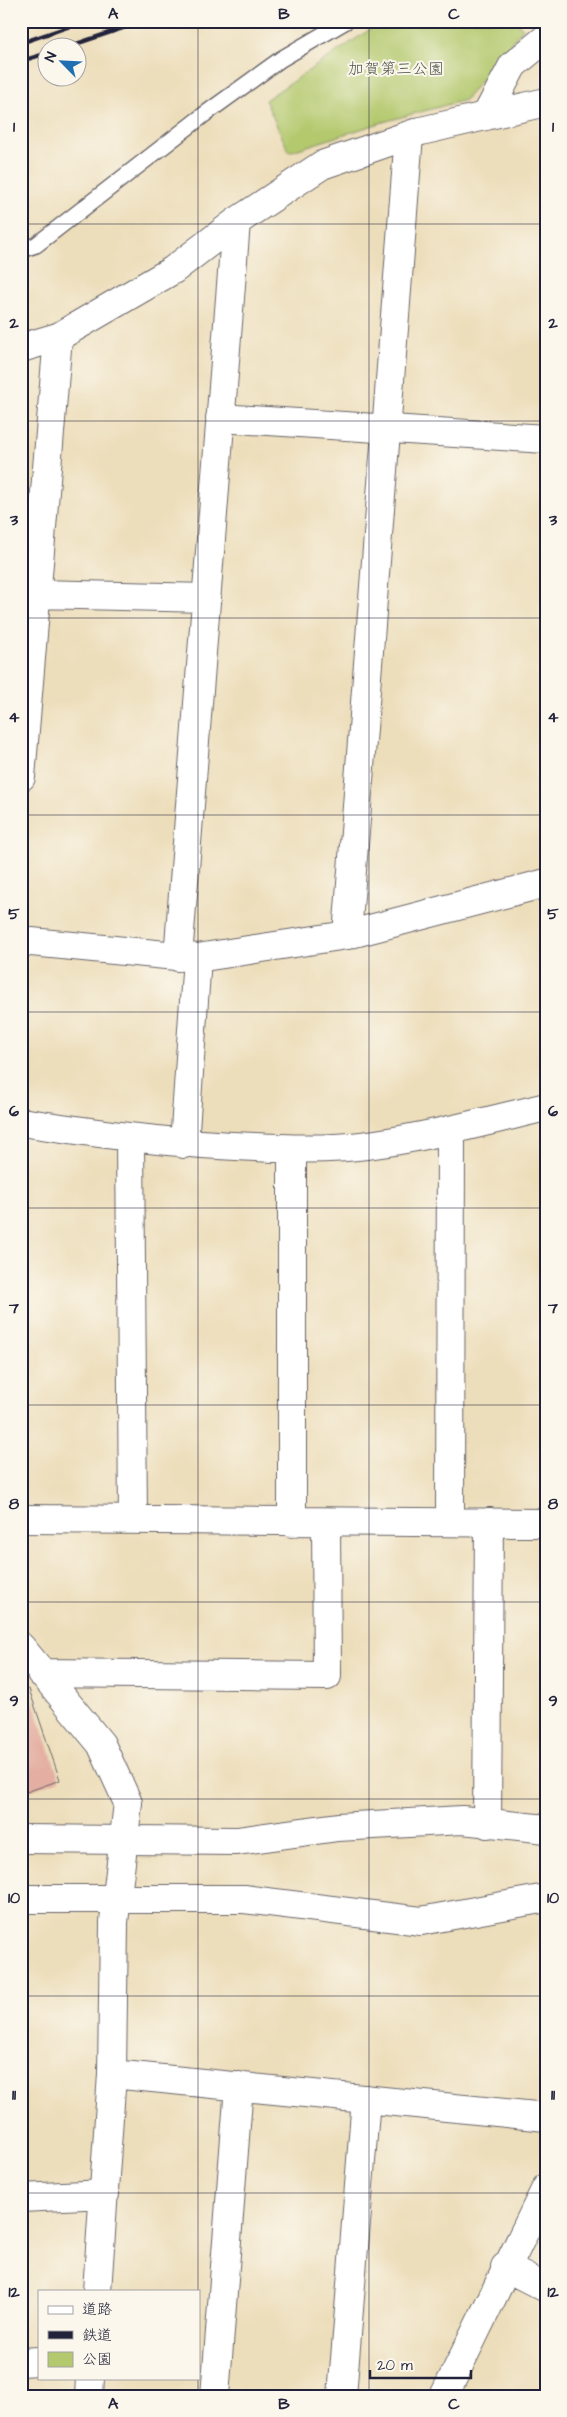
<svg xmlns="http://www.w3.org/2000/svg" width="567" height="2417" font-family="'Architects Daughter','Klee One',sans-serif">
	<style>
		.green { fill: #b4c96e; stroke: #6b7654 }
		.building { fill: #e4afa2 }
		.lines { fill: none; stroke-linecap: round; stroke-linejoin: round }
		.service-casing { stroke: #696468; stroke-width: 18 }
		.minor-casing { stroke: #696468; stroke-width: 30 }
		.tertiary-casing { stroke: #696468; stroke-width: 30 }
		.service { stroke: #fff; stroke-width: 15 }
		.minor { stroke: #fff; stroke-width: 28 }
		.tertiary { stroke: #fff; stroke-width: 28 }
		.rail { stroke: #22223b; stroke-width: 4 }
		.grid { fill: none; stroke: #22223b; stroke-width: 1; stroke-opacity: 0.55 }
		.labels { text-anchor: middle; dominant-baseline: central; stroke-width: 4; stroke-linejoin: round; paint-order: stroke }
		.park-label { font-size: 16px; fill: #4e544a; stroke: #fbf7ec }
		.neatline { fill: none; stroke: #22223b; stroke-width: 2 }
		.grid-label { font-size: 16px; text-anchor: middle; font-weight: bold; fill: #22223b }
	</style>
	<rect width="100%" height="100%" fill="#fbf7ec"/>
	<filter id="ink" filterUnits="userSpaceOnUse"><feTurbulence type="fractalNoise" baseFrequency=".02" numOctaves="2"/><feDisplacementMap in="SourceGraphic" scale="10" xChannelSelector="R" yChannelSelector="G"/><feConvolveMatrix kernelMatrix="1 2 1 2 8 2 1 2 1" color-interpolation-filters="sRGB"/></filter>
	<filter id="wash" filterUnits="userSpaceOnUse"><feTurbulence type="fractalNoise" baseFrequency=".0096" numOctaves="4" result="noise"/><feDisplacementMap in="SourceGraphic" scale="20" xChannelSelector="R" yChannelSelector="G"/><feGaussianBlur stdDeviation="1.12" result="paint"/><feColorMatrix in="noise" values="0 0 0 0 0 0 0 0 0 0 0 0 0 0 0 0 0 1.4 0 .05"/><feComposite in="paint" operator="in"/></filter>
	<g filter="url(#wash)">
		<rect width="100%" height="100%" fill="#eddebb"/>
		<path class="green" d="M373,21H515L523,28L465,100L383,122L289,152L265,100L375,26Z"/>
		<g id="blocks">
			<path class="building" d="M29,1689L60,1780L21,1794V1692Z"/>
		</g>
	</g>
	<g filter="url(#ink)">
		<use href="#blocks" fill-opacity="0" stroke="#696468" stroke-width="1"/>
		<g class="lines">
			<g class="service-casing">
				<path id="service" d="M21,250L36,245L205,114L281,59L346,21"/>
			</g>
			<g class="minor-casing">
				<path id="minor" d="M486,116L513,65L546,38
					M21,348L58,337L173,270L236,222L322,165L421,131L546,102
					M220,418L546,439
					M37,594L207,598
					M21,777L58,337
					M347,935L409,135
					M21,941L197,958L347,935L546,883
					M178,957L236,222
					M21,1122C101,1134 174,1144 255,1147C292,1149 331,1150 368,1145C428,1137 487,1121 546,1107
					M130,1139L133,1518
					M184,1144L197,958
					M21,1519L546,1523
					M450,1521L451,1130
					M292,1523V1149
					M21,1647L101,1744L128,1803L114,1922L112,2074L97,2291
					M41,1673L327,1676L326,1522
					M487,1824L489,1522
					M112,2074L546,2117
					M21,2198L105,2194
					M505,2267L546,2288
					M21,2362L39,2361
					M89,2396L90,2378
					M215,2396L239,2086
					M342,2396L366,2099
					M444,2396L546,2188"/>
			</g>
			<g class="tertiary-casing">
				<path id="tertiary" d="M21,1839L237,1841L338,1827L462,1820L546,1829
					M21,1899H244L421,1921L546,1898"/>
			</g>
			<use href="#service" class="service"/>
			<use href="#minor" class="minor"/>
			<use href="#tertiary" class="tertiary"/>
			<path class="rail" d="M21,43L85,21
				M64,48L144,21
				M21,61L48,53"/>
		</g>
	</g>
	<path class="grid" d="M198,21V2291M369,21V2396M21,224H546M21,421H546M21,618H546M21,815H546M21,1012H546M21,1208H546M21,1405H546M21,1602H546M21,1799H546M21,1996H546M21,2193H546M198,2378V2396"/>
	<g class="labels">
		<g class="park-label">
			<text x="396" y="69">加賀第三公園</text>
		</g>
	</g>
	<rect width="567" height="2417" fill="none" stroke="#fbf7ec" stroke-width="55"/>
	<rect x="38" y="2290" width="162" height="90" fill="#fbf7ec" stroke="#a4a2a5"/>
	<rect x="48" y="2306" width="25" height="8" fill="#ffffff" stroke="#a4a2a5"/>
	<text x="82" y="2314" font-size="15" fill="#22223b">道路</text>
	<rect x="48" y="2331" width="25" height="8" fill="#22223b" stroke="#a4a2a5"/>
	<text x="82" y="2340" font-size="15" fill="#22223b">鉄道</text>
	<rect x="48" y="2352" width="25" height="15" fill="#b4c96e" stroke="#a4a2a5"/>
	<text x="82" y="2364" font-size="15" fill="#22223b">公園</text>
	<g transform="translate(62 62) rotate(294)"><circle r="24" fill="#fbf7ec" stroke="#a4a2a5"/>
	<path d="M0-4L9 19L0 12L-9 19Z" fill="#1f6fb2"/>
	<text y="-8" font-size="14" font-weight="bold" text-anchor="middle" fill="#22223b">N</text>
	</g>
	<path d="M370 2370v8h101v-8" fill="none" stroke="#22223b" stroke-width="2.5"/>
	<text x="377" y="2370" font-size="15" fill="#22223b" stroke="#fbf7ec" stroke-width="4" paint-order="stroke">20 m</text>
	<rect x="28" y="28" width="512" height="2362" class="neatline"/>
	<g class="grid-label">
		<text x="113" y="19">A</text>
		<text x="284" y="19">B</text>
		<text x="454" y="19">C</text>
		<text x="14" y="132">1</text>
		<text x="553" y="132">1</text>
		<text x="14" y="328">2</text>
		<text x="553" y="328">2</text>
		<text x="14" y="525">3</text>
		<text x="553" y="525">3</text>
		<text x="14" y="722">4</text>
		<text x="553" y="722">4</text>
		<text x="14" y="919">5</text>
		<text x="553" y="919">5</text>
		<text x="14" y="1116">6</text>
		<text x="553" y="1116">6</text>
		<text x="14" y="1313">7</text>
		<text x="553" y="1313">7</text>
		<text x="14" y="1509">8</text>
		<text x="553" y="1509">8</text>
		<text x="14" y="1706">9</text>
		<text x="553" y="1706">9</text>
		<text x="14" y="1903">10</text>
		<text x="553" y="1903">10</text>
		<text x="14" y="2100">11</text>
		<text x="553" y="2100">11</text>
		<text x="14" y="2297">12</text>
		<text x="553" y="2297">12</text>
		<text x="113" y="2409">A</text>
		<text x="284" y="2409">B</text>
		<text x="454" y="2409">C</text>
	</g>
</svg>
